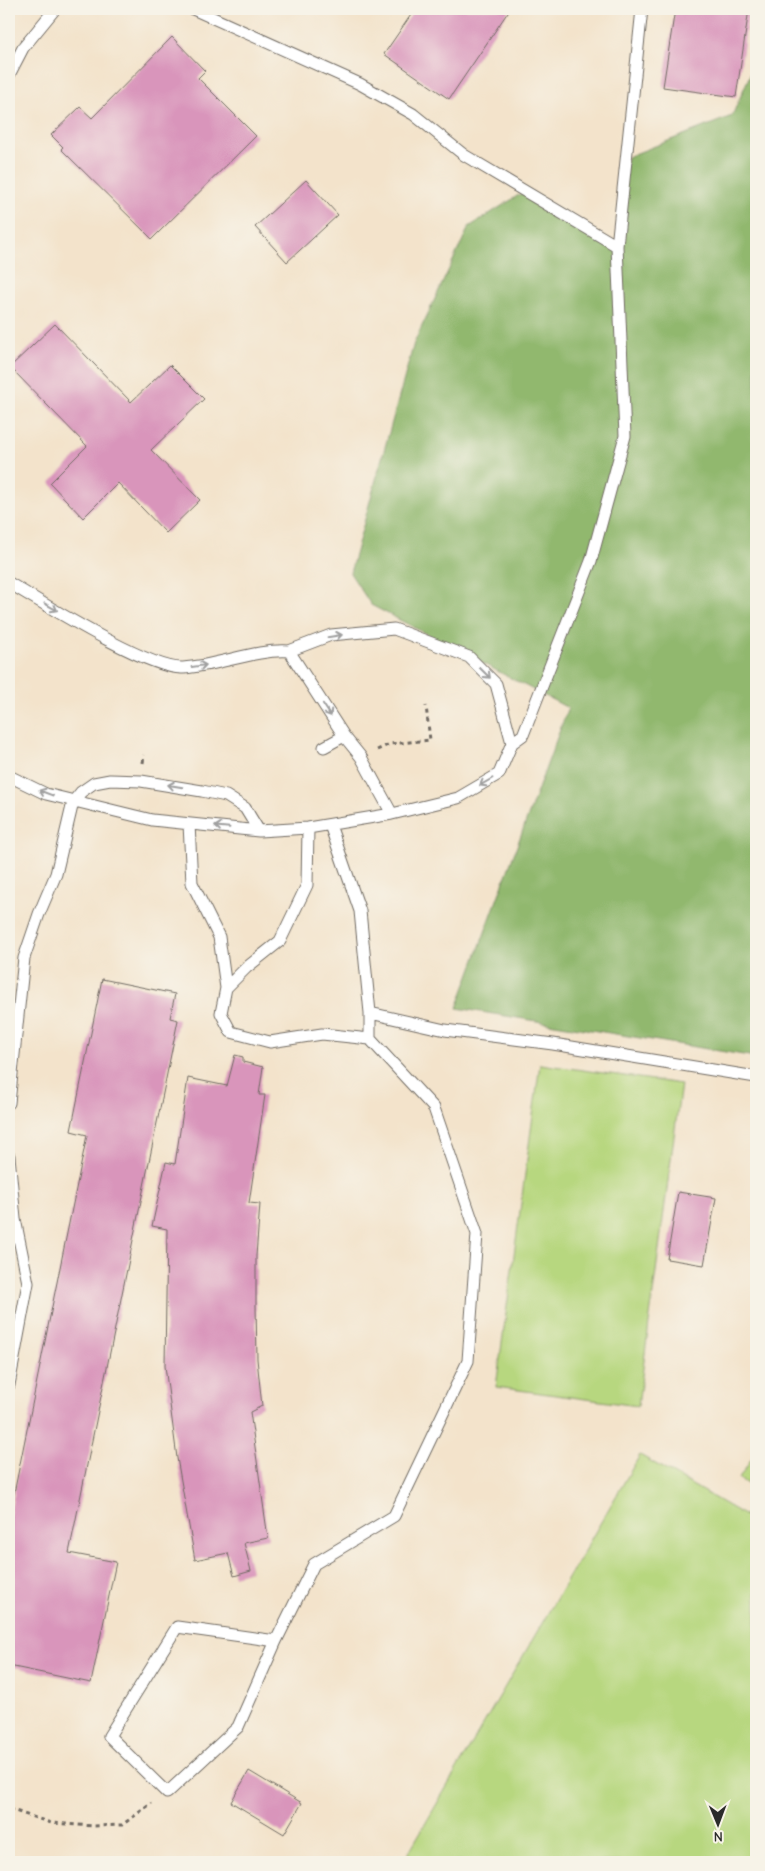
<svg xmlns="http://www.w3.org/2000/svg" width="765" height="1871" font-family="'Comic Neue',sans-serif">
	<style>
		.green { fill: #b7d77f; stroke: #718155 }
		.forest { fill: #91b86e; stroke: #5e724c }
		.building { fill: #d995bb }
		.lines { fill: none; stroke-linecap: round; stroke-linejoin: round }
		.service-casing { stroke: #716b63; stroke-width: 13 }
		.path { stroke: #716b63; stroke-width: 3; stroke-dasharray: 4 4; stroke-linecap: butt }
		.service { stroke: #fff; stroke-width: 11 }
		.oneway { stroke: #a0a0a0 }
	</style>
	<rect width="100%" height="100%" fill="#f7f3e8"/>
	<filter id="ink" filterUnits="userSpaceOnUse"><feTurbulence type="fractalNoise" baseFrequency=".02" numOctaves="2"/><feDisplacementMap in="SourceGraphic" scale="10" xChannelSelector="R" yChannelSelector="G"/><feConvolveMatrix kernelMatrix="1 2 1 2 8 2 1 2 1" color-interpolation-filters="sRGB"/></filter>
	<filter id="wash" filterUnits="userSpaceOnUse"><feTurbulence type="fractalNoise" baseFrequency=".0096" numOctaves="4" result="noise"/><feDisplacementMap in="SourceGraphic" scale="20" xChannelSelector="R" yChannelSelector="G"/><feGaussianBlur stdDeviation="1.12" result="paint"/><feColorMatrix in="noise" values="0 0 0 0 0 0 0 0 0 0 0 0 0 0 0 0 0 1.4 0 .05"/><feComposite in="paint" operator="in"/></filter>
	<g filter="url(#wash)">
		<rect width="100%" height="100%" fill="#f3e3cb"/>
		<path class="green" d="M540,1064L681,1084L638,1406L496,1387Z
			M756,1451V1489L739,1479Z
			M640,1455L756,1522V1862H403Z"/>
		<path class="forest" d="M756,61V1057L457,1008L568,708L371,605L350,573L414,343L469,227L525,191L617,246L627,157L732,116Z"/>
		<g id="blocks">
			<path class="building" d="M415,9H510L449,99L384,54Z
				M675,9H749L736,97L663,87Z
				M172,37L205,71L198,78L256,136L152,239L61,149L63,147L51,135L80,107L92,118Z
				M306,180L338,215L287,262L255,227Z
				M55,324L131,402L170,365L204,399L151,450L200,500L166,533L118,483L83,518L50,483L87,446L10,367Z
				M102,979L175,994L170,1018L178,1020L69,1553L116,1562L91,1683L9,1666V1518L87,1135L71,1131Z
				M235,1055L243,1057V1062L263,1067L259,1095H265L249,1203L260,1204L256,1256V1306L257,1359L262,1406L250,1412L268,1538L244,1543L251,1571L234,1576L228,1553L195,1560L177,1458L165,1366L167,1229L152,1226L166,1162L175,1164L188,1078L227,1086Z
				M678,1192L716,1198L704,1265L667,1259Z
				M249,1771L302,1803L284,1834L231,1802Z"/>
		</g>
	</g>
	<g filter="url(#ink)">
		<use href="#blocks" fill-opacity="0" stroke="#716b63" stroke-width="1"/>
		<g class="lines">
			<g class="service-casing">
				<path id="service" d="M193,9L360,84L413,114L464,155L617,246
					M9,75L23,48L55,9
					M9,583C43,603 149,670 183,668C219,666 254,649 289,651L344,736L361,757L392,814
					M289,651L331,635L394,629L469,657L496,684L512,743
					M324,747L344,736
					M9,776L46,794L152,820L259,831L308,828L392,814L458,798L499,774L512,743L523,735L591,561L625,436L617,246L642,9
					M189,824L192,883L219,937L226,988
					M308,828L307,885L280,941L246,968L226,988L221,1013L231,1032L270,1042L322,1034L370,1039
					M370,1013L445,1030L553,1044L756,1077
					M9,1103L24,958L39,914L56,874L73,802L81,792L94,783L110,780L141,781L202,791L226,796L245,808L259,831
					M9,1156L15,1219L28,1283L9,1385
					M276,1641L177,1627L109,1736L167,1793L238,1727L276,1641L314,1564L394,1516L468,1361L477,1234L434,1108L370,1039V1013L360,911L330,825"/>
			</g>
			<path class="path" d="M377,750L390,744L430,740L426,706
				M143,763L144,755
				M9,1809L51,1823L93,1826L122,1825L152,1803"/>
			<use href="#service" class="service"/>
		</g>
		<defs><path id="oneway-shaft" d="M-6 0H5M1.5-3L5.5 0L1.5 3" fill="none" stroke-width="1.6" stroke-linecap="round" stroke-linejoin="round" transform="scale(1.25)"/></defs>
		<g class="oneway">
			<use href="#oneway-shaft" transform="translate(51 607) rotate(29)"/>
			<use href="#oneway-shaft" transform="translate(335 636) rotate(-9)"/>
			<use href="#oneway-shaft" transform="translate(199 666) rotate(-8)"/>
			<use href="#oneway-shaft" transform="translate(485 673) rotate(45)"/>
			<use href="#oneway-shaft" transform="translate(327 710) rotate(57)"/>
			<use href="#oneway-shaft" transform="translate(486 782) rotate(150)"/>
			<use href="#oneway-shaft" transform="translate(175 786) rotate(-171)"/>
			<use href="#oneway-shaft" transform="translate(46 793) rotate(-159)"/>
			<use href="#oneway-shaft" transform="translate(222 827) rotate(-175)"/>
		</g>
	</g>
	<rect width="765" height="1871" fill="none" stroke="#f7f3e8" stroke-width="30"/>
	<g transform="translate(718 1824) rotate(179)" stroke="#f7f3e8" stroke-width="4" paint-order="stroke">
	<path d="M0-4L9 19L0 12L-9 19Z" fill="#2b2b2b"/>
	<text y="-8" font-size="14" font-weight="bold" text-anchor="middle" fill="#2b2b2b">N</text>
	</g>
</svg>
